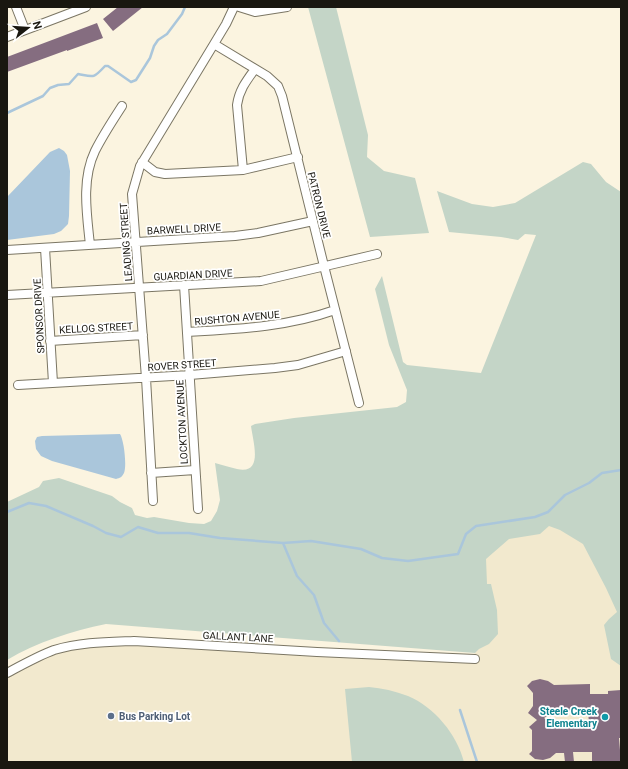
<svg xmlns="http://www.w3.org/2000/svg" width="628" height="769" font-family="Roboto,sans-serif">
	<style>
		.built { fill: #f2e9ce }
		.green { fill: #c4d5c7 }
		.water { fill: #aac6db }
		.lines { fill: none; stroke-linecap: round; stroke-linejoin: round }
		.stream { stroke: #aac6db; stroke-width: 2.5 }
		.building { fill: #856d80; fill-rule: evenodd }
		.minor-casing { stroke: #7b7664; stroke-width: 10 }
		.minor { stroke: #fff; stroke-width: 8 }
		.service-dot { fill: #5c6f8a; stroke: #fff; stroke-width: 1.5 }
		.culture-dot { fill: #0f9aa8; stroke: #fff; stroke-width: 1.5 }
		.labels { text-anchor: middle; dominant-baseline: central; stroke-width: 3.5; stroke-linejoin: round; paint-order: stroke }
		.street-label { font-size: 10px; fill: #191710; stroke: #fff }
		.culture-label { font-size: 10px; font-weight: bold; fill: #0d838f; stroke: #fff; text-anchor: end }
		.service-label { font-size: 10px; font-weight: bold; fill: #4e5e75; stroke: #fff; text-anchor: start }
	</style>
	<rect width="100%" height="100%" fill="#fbf4e0"/>
	<path class="built" d="M621,475V762H7V676L23,667L59,652L102,645L150,646L475,663L471,532Z"/>
	<path class="green" d="M308,7H336L368,135L367,157L384,171L415,178L429,233L370,237Z
		M583,162L591,164L606,182L621,192V666L611,659L604,625L609,619L617,612L606,588L583,544L560,530L549,526L540,534L509,539L486,559L487,584H491L497,610L498,634L489,644L479,649L475,653L106,624C72,631 37,642 7,660V502L39,487L43,481L59,478L112,496L120,502L132,508L135,515L147,518L154,517L189,523L204,524L211,521L217,511L220,500L215,463C222,465 229,467 237,469C264,475 253,442 251,426L255,424L294,418L397,407L406,402L407,390L389,345L375,289L382,276L403,362L407,365L481,373L536,235L525,234L518,240L501,237L449,232L437,191L472,204L493,207L515,203Z
		M369,687C382,688 395,691 408,696C434,707 457,734 464,762H352L345,689Z"/>
	<path class="water" d="M59,148L64,151L67,155L70,171L69,216L68,224L61,231L54,234L7,240V197L50,152Z
		M120,434C124,440 127,466 124,473C122,477 120,478 116,479L52,461L41,456L36,449L35,441L37,437L42,436Z"/>
	<g class="lines">
		<path class="stream" d="M7,113L43,96L50,88L58,85L69,84L78,74C94,77 93,79 105,66H108L131,82L136,80L150,58L154,46L158,40L167,34L182,14L185,7
			M7,512L29,503L46,506L93,526L106,533L121,537L138,527L158,533H189L220,538L283,543L311,541L361,549L382,558L408,561L458,554L466,534L476,526L535,517L548,512L565,495L589,483L602,473L621,470
			M283,543L297,576L314,595L324,623L339,641
			M460,710L477,762"/>
	</g>
	<path class="building" d="M118,7H143L113,31L103,19Z
		M97,23L103,38L67,51V50L7,72V57Z
		M540,679L548,681L554,685L590,684V694H608V691L621,690V738H619L621,762H592V752H573L574,762H565L564,753H556L550,758L543,760L535,759L529,754L532,751V730L529,727L537,720L528,713L533,706V693L527,686L532,681ZM588,710L589,724L555,726L544,718L555,711Z"/>
	<g class="lines">
		<g class="minor-casing">
			<path id="minor" d="M16,7L25,30
				M239,7L255,12L287,7
				M7,37L86,7
				M214,44L267,76L278,86L282,96L324,266L359,403
				M142,162L155,172L165,174L243,170L298,157
				M243,170L237,105C239,90 247,80 255,69
				M90,245C87,215 81,180 95,151C103,135 113,120 122,106
				M45,248L53,383
				M7,250L235,236L258,233L313,221
				M184,285L198,509
				M7,295L261,281L377,254
				M187,332C238,329 287,327 335,310
				M50,341L143,335
				M18,385L190,375L275,368L298,365L346,351
				M151,473L195,470
				M153,501L146,378L132,194L140,166L214,44L226,24L234,7
				M7,673C22,665 38,656 54,650C81,642 107,642 134,641L317,652L475,659"/>
		</g>
		<use href="#minor" class="minor"/>
	</g>
	<circle class="service-dot" cx="111" cy="716" r="4"/>
	<circle class="culture-dot" cx="605" cy="717" r="4"/>
	<g class="labels">
		<g class="street-label">
			<text transform="translate(319 205) rotate(76)">PATRON DRIVE</text>
			<text transform="translate(184 229) rotate(-3)">BARWELL DRIVE</text>
			<text transform="translate(126 242) rotate(-94)">LEADING STREET</text>
			<text transform="translate(193 275) rotate(-3)">GUARDIAN DRIVE</text>
			<text transform="translate(39 316) rotate(-93)">SPONSOR DRIVE</text>
			<text transform="translate(237 318) rotate(-5)">RUSHTON AVENUE</text>
			<text transform="translate(96 328) rotate(-3)">KELLOG STREET</text>
			<text transform="translate(182 365) rotate(-4)">ROVER STREET</text>
			<text transform="translate(182 422) rotate(-93)">LOCKTON AVENUE</text>
			<text transform="translate(238 637) rotate(3)">GALLANT LANE</text>
		</g>
		<g class="culture-label">
			<text x="597" y="711">Steele Creek<tspan x="597" dy="12">Elementary</tspan></text>
		</g>
		<g class="service-label">
			<text x="119" y="716">Bus Parking Lot</text>
		</g>
	</g>
	<rect width="628" height="769" fill="none" stroke="#191710" stroke-width="16"/>
	<g transform="translate(28 28) rotate(73)" stroke="#ffffff" stroke-width="3" paint-order="stroke">
	<path d="M0-3L7 15L0 10L-7 15Z" fill="#191710"/>
	<text y="-6" font-size="11" font-weight="bold" text-anchor="middle" fill="#191710">N</text>
	</g>
</svg>
